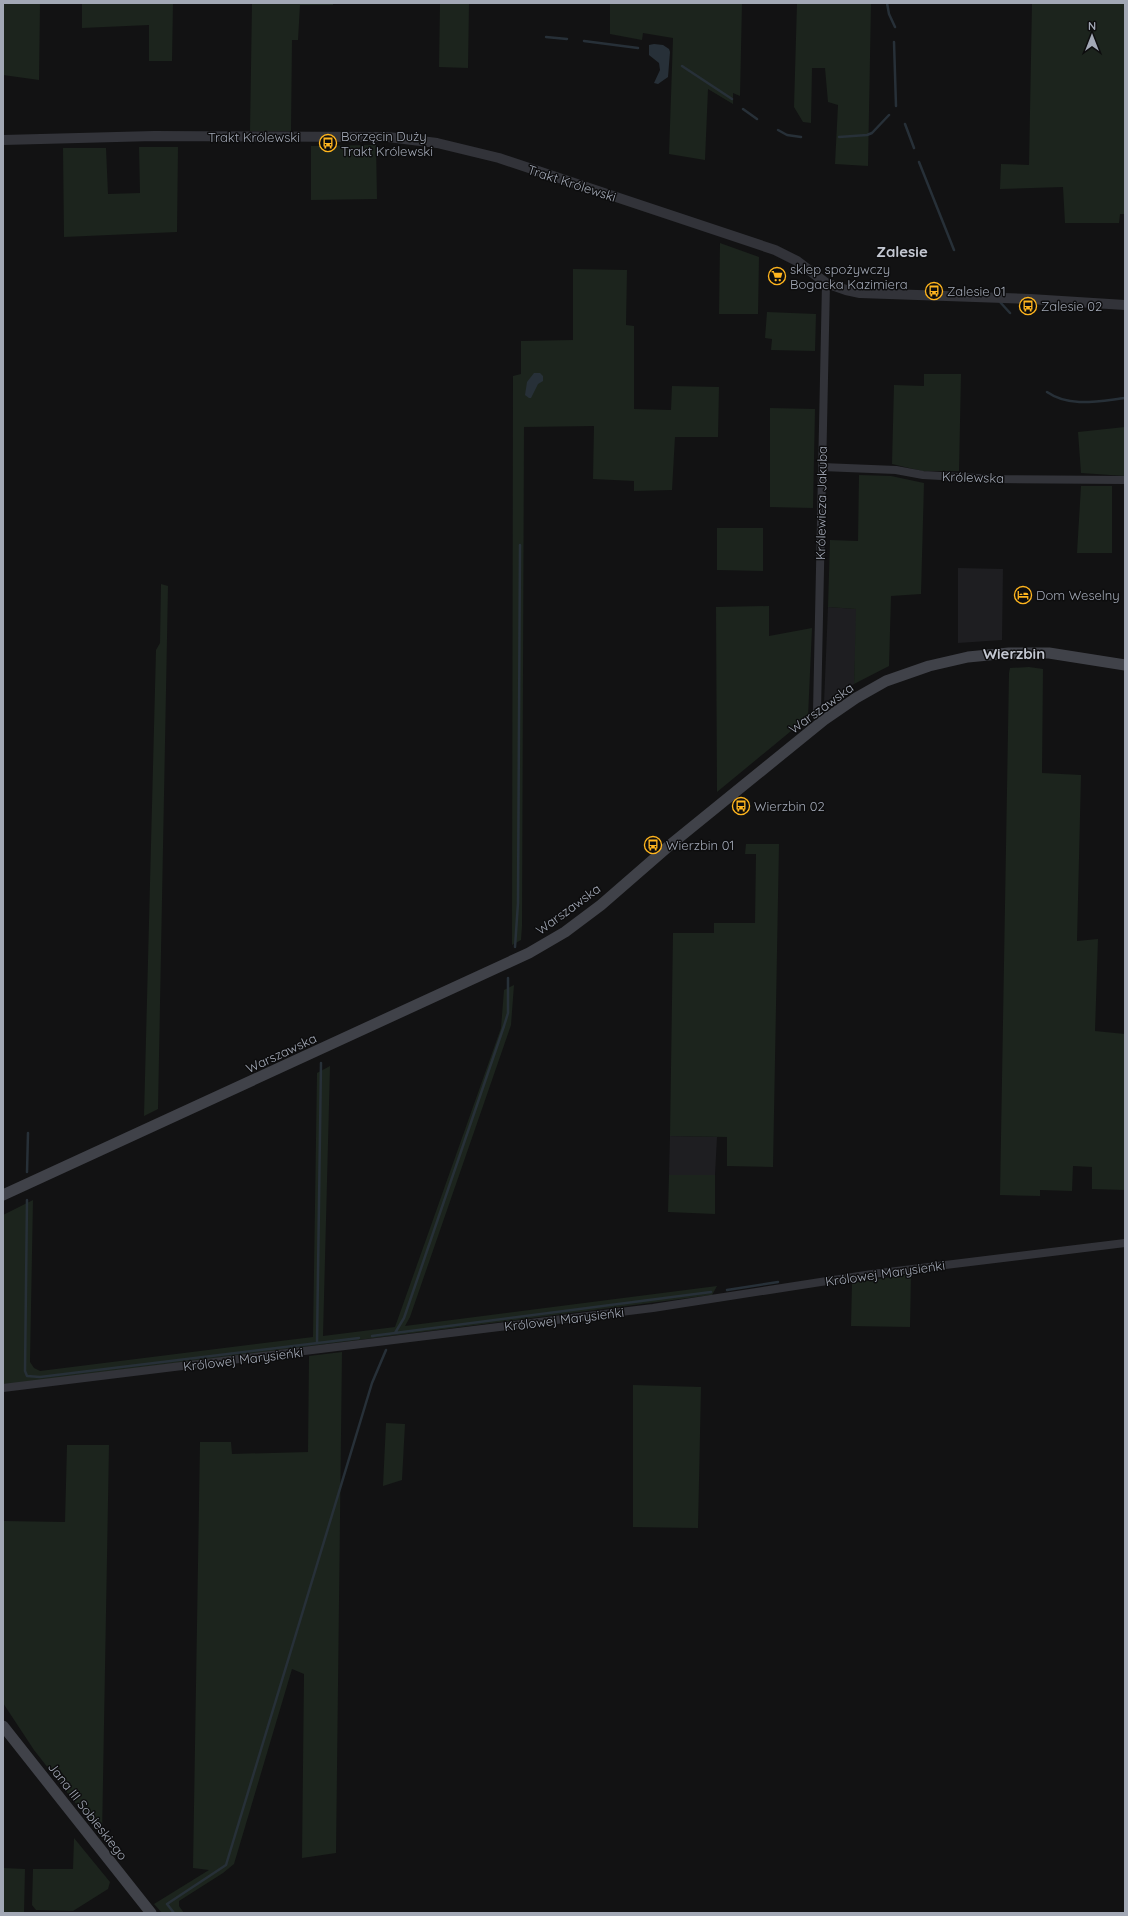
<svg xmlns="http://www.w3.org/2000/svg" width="1128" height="1916" font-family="Quicksand,sans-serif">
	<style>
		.built { fill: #1e1e21 }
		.green { fill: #1c241d }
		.water { fill: #273038 }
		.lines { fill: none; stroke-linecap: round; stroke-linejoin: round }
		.stream { stroke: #273038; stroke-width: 2.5 }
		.minor { stroke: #323339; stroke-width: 8 }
		.tertiary { stroke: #323339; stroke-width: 10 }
		.secondary { stroke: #404249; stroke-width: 11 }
		.labels { text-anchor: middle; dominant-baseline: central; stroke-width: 3; stroke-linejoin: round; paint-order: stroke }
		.poi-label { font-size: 13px; fill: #a2a8b5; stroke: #0d0d0e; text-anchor: start }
		.street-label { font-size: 13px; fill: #a2a8b5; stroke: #0d0d0e }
		.quarter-label { font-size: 15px; font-weight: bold; fill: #c3c7d1; stroke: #0d0d0e }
	</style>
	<rect width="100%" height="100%" fill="#121213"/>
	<path class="built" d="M958,568L1003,569L1002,640L958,643Z
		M828,607L857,609L854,684L824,703Z
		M670,1136L717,1137L715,1175H669Z"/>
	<path class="green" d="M3,3H40L39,80L3,75Z
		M82,3H173L172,61H149V25L82,28Z
		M252,3H333V5H300L298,40H292L291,131H250Z
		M440,3H469L468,68L439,67Z
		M610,3H742L740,96L733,93V104L708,89L705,160L669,154L673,38L643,33L642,40L610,34Z
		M797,3H871L868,166L835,164L838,105L828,102L825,68H812L811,123L803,122L794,107Z
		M1032,3H1125V214H1120L1119,223H1065L1063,187L1000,189L1001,164L1029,165Z
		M376,145L377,199L311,200V146Z
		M139,147H178L177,232L64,237L63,148H106L108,194L140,193Z
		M720,243L759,257L758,314H719Z
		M573,269L627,270L626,325L634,326V409L671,410L672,386L719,387L718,437H675L672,490L634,491V481L593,479L594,426L524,427L522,926L521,940L512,945L513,376L521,374V341L573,340Z
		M767,312L816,314L815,351L771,350L772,339L765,338Z
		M924,374H961L959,471H922L892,464L894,385L924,386Z
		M770,408L815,409L813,508L770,507Z
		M1125,427V476L1081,473L1078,432Z
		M859,475L891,476L924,483L921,594L891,596L889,666L854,684L856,609L828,607L830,540L858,541Z
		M1081,486H1112V553H1077Z
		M717,528H763V571L717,570Z
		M161,584L168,586L158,1109L144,1116L156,650L160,643Z
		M769,606V636L812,628L808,717L717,792L716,607Z
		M1029,667L1043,669L1042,773L1081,775L1077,941L1098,939L1095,1031L1125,1034V1190L1092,1189V1167L1073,1166L1072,1191L1040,1190V1196L1000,1195L1009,673L1010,668Z
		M746,844H779L773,1167L727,1166V1137L670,1136L673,933H714V923H755L756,854H745Z
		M514,985L511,1025L410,1317L405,1326L717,1286L712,1295L3,1385V1215L33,1200L30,1362L34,1368L40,1371L313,1337L317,1073L330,1066L323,1336L395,1327L501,1028L504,990Z
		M669,1175H715V1214L668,1212Z
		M911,1274L910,1327L851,1326L852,1283Z
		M342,1352L336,1853L302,1858L304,1674L292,1669L234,1864L223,1873L179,1901V1906L184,1913H162L154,1904L209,1870L193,1868L200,1442H231L232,1454L308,1452L309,1356Z
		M633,1385L701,1387L698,1528L633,1527Z
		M386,1423L405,1424L402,1480L383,1486Z
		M67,1445H109L102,1837L34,1750L3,1703L4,1521L65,1522Z
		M74,1838L110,1882L108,1889L73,1911L36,1910L32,1905L33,1869H73Z
		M3,1868L25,1869L24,1913L3,1912Z"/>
	<path class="water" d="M654,44L663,45L669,49L670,52L668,77L658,84L654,83L660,70L659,63L649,55V45Z
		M534,373H540L543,376V381L538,384L531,398H529L525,395L527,382Z"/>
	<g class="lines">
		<path class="stream" d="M887,3L889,14L895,27
			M546,37L567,39
			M584,41L638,48
			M894,42L896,106
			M682,66L732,99
			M743,109L757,119
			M905,124L914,148
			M778,130L787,135L801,137
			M839,137L867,135L872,133L889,115
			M919,162L954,250
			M1000,302L1010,313
			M1047,392C1070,408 1099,401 1125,398
			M515,947L518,903L520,545
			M27,1172L28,1133
			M27,1200L25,1371L27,1376L40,1377L359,1338
			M727,1290L778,1282
			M395,1333L404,1318L504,1026L508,1013V978
			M372,1336L711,1292
			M317,1343L321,1063
			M174,1913L167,1904L226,1865L372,1383L386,1350"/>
		<path class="minor" d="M822,467L896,470L923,475L996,479L1125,480
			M824,720L817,712L826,283
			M3,1388L653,1308L872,1274L1125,1243"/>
		<path class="tertiary" d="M3,140L154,136L388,137L437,143L499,158L775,250L797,261L826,283L846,290L860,293L1030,299L1125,305"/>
		<path class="secondary" d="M3,1195L529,953L565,932L601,905L670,845L824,720L856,698L886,681L929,666L968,657L1009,653H1049L1125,665
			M3,1726L151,1913"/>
	</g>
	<defs>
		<g id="bus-ring" transform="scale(0.9)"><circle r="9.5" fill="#0d0d0e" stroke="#ffb51e" stroke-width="1.5"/><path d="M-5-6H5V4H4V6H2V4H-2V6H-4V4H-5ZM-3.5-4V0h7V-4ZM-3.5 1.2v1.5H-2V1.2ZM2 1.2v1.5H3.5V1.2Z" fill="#ffb51e"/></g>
		<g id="supermarket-ring" transform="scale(0.9)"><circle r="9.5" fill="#0d0d0e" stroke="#ffb51e" stroke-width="1.5"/><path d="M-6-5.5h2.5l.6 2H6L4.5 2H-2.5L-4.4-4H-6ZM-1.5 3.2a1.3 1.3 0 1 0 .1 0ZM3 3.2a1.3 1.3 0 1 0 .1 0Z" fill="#ffb51e"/></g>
		<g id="hotel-ring" transform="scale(0.9)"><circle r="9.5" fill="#0d0d0e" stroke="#ffb51e" stroke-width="1.5"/><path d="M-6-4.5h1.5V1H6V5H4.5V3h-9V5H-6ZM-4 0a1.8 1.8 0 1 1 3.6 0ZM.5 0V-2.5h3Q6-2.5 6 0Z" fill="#ffb51e"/></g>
	</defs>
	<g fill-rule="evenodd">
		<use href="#bus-ring" x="328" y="143"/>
		<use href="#supermarket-ring" x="777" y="276"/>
		<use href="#bus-ring" x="934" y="291"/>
		<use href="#bus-ring" x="1028" y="306"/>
		<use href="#hotel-ring" x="1023" y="595"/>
		<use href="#bus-ring" x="741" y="806"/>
		<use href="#bus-ring" x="653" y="845"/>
	</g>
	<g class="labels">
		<g class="poi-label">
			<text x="341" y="136">Borzęcin Duży<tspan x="341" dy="15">Trakt Królewski</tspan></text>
			<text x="790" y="269">sklep spożywczy<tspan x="790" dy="15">Bogacka Kazimiera</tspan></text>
			<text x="947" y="291">Zalesie 01</text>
			<text x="1041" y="306">Zalesie 02</text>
			<text x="1036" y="595">Dom Weselny</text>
			<text x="754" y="806">Wierzbin 02</text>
			<text x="666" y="845">Wierzbin 01</text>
		</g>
		<g class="street-label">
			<text x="254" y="137">Trakt Królewski</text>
			<text transform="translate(572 183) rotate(18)">Trakt Królewski</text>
			<text transform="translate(973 477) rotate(2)">Królewska</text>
			<text transform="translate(821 503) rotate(-89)">Królewicza Jakuba</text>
			<text transform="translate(821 708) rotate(-36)">Warszawska</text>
			<text transform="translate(568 909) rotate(-36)">Warszawska</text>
			<text transform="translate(281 1053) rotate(-25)">Warszawska</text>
			<text transform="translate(885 1273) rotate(-8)">Królowej Marysieńki</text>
			<text transform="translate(564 1319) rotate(-7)">Królowej Marysieńki</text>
			<text transform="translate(243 1359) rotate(-7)">Królowej Marysieńki</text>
			<text transform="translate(88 1811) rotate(52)">Jana III Sobieskiego</text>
		</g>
		<g class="quarter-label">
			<text x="902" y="251">Zalesie</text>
			<text x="1014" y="653">Wierzbin</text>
		</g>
	</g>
	<rect width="1128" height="1916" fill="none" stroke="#a2a8b5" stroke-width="8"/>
	<g transform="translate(1092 36)" stroke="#0d0d0e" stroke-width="3" paint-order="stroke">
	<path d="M0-3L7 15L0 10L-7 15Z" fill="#a2a8b5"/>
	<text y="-6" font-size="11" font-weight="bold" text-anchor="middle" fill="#a2a8b5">N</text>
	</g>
</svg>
